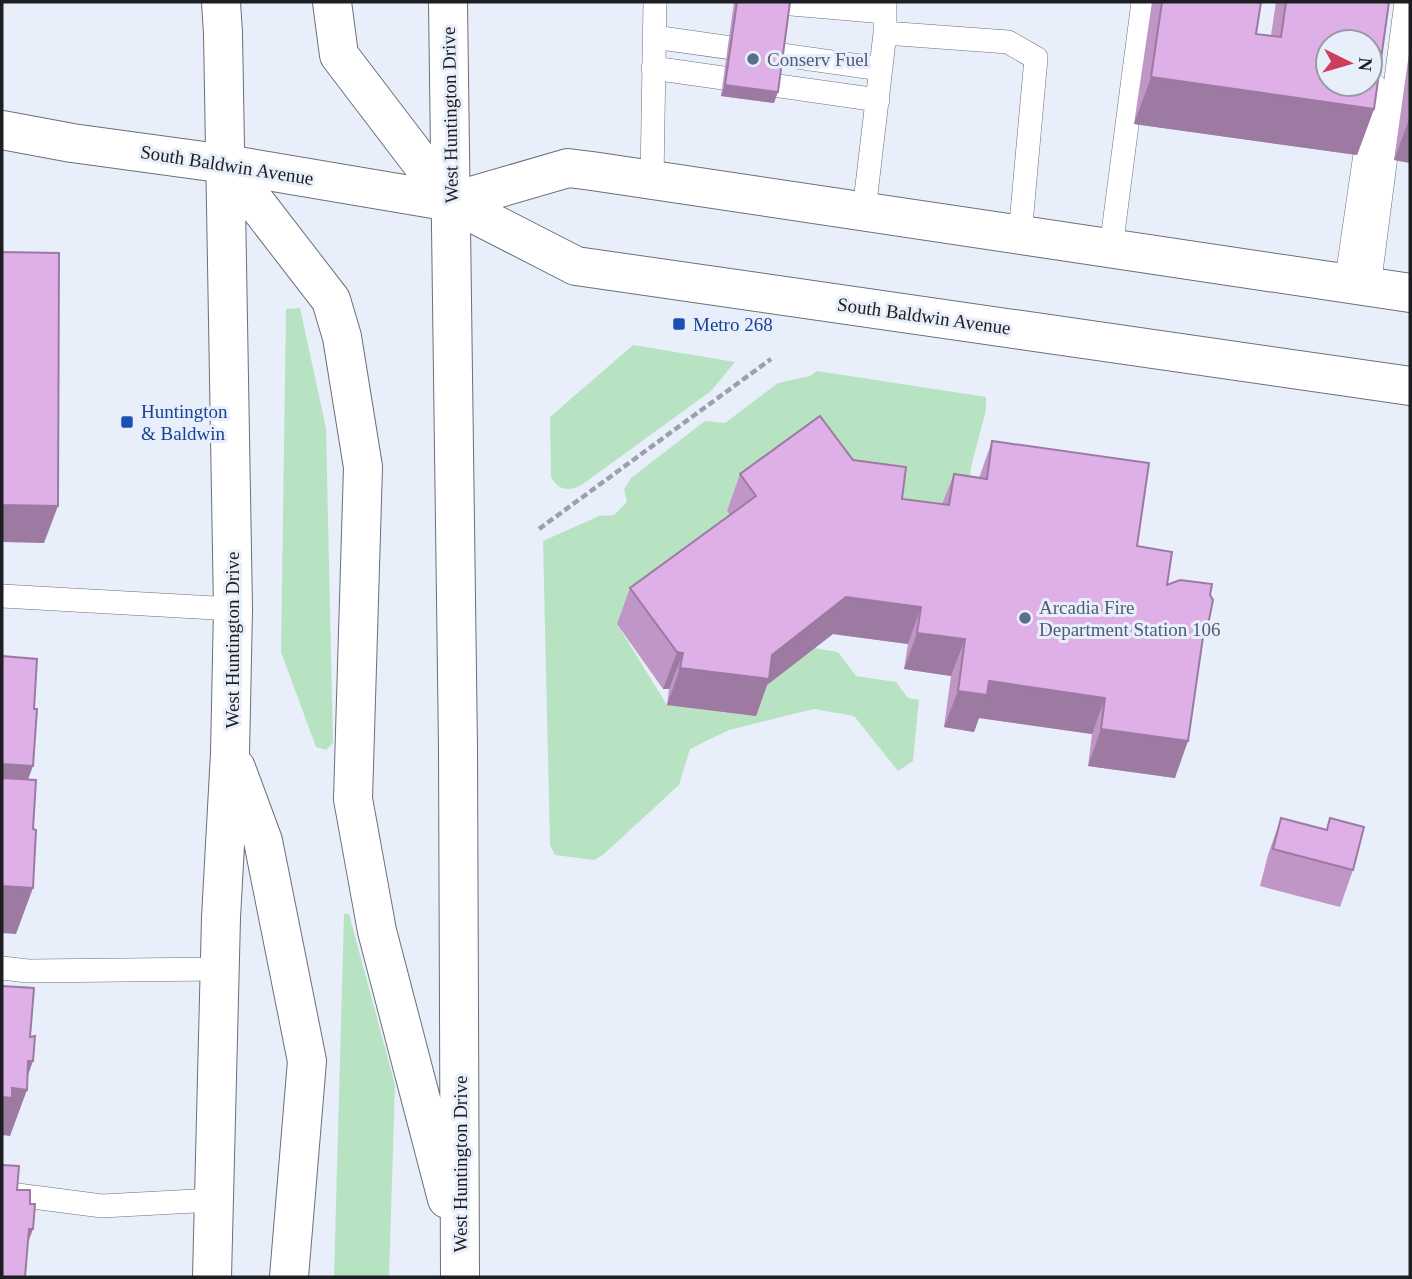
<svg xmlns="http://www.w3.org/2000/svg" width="1412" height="1279" font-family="'Times New Roman',serif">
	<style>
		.green { fill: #b8e3c2 }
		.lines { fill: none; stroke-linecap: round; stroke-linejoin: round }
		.lane-casing { stroke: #6a7079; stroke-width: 24 }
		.secondary-casing { stroke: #6a7079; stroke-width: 40 }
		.primary-casing { stroke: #6a7079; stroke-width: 40 }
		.path { stroke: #9ca0a9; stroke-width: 4.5; stroke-dasharray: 7 3.5; stroke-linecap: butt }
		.lane { stroke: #fff; stroke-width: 23 }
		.secondary { stroke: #fff; stroke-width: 38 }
		.primary { stroke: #fff; stroke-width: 38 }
		.wall { fill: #c096c7 }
		.shaded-wall { fill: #9c7aa2 }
		.building { fill: #dfafe7; stroke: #9c7aa2; stroke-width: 2; fill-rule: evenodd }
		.service-dot { fill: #5c6f8a; stroke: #e9effa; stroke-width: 2.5 }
		.transit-dot { fill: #1a4fb4; stroke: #e9effa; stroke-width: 2.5 }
		.labels { text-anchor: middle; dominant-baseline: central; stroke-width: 6; stroke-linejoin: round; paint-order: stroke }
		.service-label { font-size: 19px; fill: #4e5e75; stroke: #e9effa; text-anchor: start }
		.street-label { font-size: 19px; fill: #1c1e22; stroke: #e9effa }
		.transit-label { font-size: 19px; fill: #164399; stroke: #e9effa; text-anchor: start }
	</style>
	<rect width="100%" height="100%" fill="#e9effa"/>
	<path class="green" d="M300,308L326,428L333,743L326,750L316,747L281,652L286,309Z
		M633,345L735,362L711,391L583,484C569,492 559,491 551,477L550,417Z
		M817,371L986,397V410L971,467L967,508L727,511L742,533L617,624L667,705L755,716L759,691L814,648L838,652L856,676L896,682L908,698L919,700L913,761L898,771L854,716L814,709L729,730L690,749L679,785L603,855L594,860L555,855L550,845L543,541L599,516L614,515L627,502L624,489L631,478L705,421L725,423L778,383L810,376Z
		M344,914H349L395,1085L389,1277H334Z"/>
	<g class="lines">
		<g class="lane-casing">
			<path id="lane" d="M768,2L885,12
				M885,33L1008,42L1036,58L1020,235
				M654,37L881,69
				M653,68L878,100
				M652,179L655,2
				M864,211L885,33V2
				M1111,248L1143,2
				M1346,284L1375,86
				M1369,287L1406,2
				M2,596L233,609
				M2,968L28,971L220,969
				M2,1193L102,1206L214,1200"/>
		</g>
		<g class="secondary-casing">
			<path id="secondary" d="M2,130L72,143L226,164L451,202L576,266L1410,386
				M451,202L568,168L592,171L1410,293"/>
		</g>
		<g class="primary-casing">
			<path id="primary" d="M332,2L339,55L451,202
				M448,2L458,748L460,1277
				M226,164L331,300L342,337L363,467L353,799L377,931L447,1199
				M236,768L263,841L307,1061L289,1277
				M212,1277L221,918L230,753L233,609L223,33L221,2"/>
		</g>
		<path class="path" d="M539,529L771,359"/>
		<use href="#lane" class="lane"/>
		<use href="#secondary" class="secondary"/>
		<use href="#primary" class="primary"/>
	</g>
	<path class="wall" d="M734,2H790L774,103L721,96Z
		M1152,2H1261L1256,34L1271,35L1276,2H1389L1374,109L1357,155L1134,124Z
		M1410,46V163L1394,160Z
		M992,441L1137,546L1167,585L1202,639L1175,778L1088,766L1092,734L979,718L974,732L944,727L951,676L904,669L908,644L833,634L767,685L756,716L667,705L669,689H663L617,624L630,588L730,515L727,511L740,474L853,460L902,499L942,504L954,474L979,478Z
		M1281,818L1326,830L1330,818L1353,870L1340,907L1260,886L1268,855Z"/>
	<path class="shaded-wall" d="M1151,77L1374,109L1357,155L1134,124Z
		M725,85L778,92L774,103L721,96Z
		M1410,117V163L1394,160Z
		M2,505L58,506L44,543L2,542Z
		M846,597L921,607L908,644L833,634L767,685L756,716L667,705L680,668L772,655Z
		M1209,620L1196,657L1205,623Z
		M917,633L965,639L951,676L904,669Z
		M677,652L683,653L669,689H663Z
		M989,681L1105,698L1092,734L979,718L974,732L944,727L958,691Z
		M1101,729L1188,741L1175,778L1088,766Z
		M2,764L33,766L16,812L2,811Z
		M2,886L33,888L16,934L2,933Z
		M28,1061H33L23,1089L27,1090L10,1136L2,1135V1097L12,1088Z
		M29,1229H33L16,1276Z"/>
	<path class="building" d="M737,2H790L778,92L725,85Z
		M1162,2H1261L1256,34L1281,37L1286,2H1389L1374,109L1151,77ZM1328,42H1370V84H1328Z
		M2,252L59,253L58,506L2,505Z
		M820,416L853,460L906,467L902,499L949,505L954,474L987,479L992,441L1149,463L1137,546L1172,552L1167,585L1180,580L1212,584L1210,595L1213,600L1209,620L1205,623L1188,741L1101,729L1105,698L989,681L987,695L958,691L965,639L917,633L921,607L846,597L772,655L769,679L680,668L683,653L677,652L630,588L756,496L740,474Z
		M2,656L37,659L34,709H37L33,766L2,764Z
		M2,778L36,780L33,829L36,830L33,888L2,886Z
		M1281,818L1327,830L1330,818L1364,827L1353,870L1273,849Z
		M2,986L34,988L30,1037L35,1036L33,1061H28L27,1090L12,1088V1098L2,1097Z
		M2,1165L19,1166L17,1190H30V1204H35L33,1229H29L25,1277H2Z"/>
	<g class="service-dot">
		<circle cx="753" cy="59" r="7"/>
		<circle cx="1025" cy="618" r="7"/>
	</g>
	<g class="transit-dot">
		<rect x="672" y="317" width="14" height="14" rx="3.5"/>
		<rect x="120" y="415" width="14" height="14" rx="3.5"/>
	</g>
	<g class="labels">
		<g class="service-label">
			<text x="767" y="59">Conserv Fuel</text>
			<text x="1039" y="607">Arcadia Fire<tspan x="1039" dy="22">Department Station 106</tspan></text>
		</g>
		<g class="street-label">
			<text transform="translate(450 115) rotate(-91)">West Huntington Drive</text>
			<text transform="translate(227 165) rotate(9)">South Baldwin Avenue</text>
			<text transform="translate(924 316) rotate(8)">South Baldwin Avenue</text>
			<text transform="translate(232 640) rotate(-90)">West Huntington Drive</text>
			<text transform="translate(460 1164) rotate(-90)">West Huntington Drive</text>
		</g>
		<g class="transit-label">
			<text x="693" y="324">Metro 268</text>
			<text x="141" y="411">Huntington<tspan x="141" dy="22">&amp; Baldwin</tspan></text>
		</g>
	</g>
	<rect width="1412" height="1279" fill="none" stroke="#1c1e22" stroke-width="7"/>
	<g transform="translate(1349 63) rotate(95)"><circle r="33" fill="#e9effa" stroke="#979ba4" stroke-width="2"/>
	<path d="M0-5L12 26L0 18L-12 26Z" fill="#cd3d5d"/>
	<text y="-10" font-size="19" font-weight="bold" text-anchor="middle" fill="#1c1e22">N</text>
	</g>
</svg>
